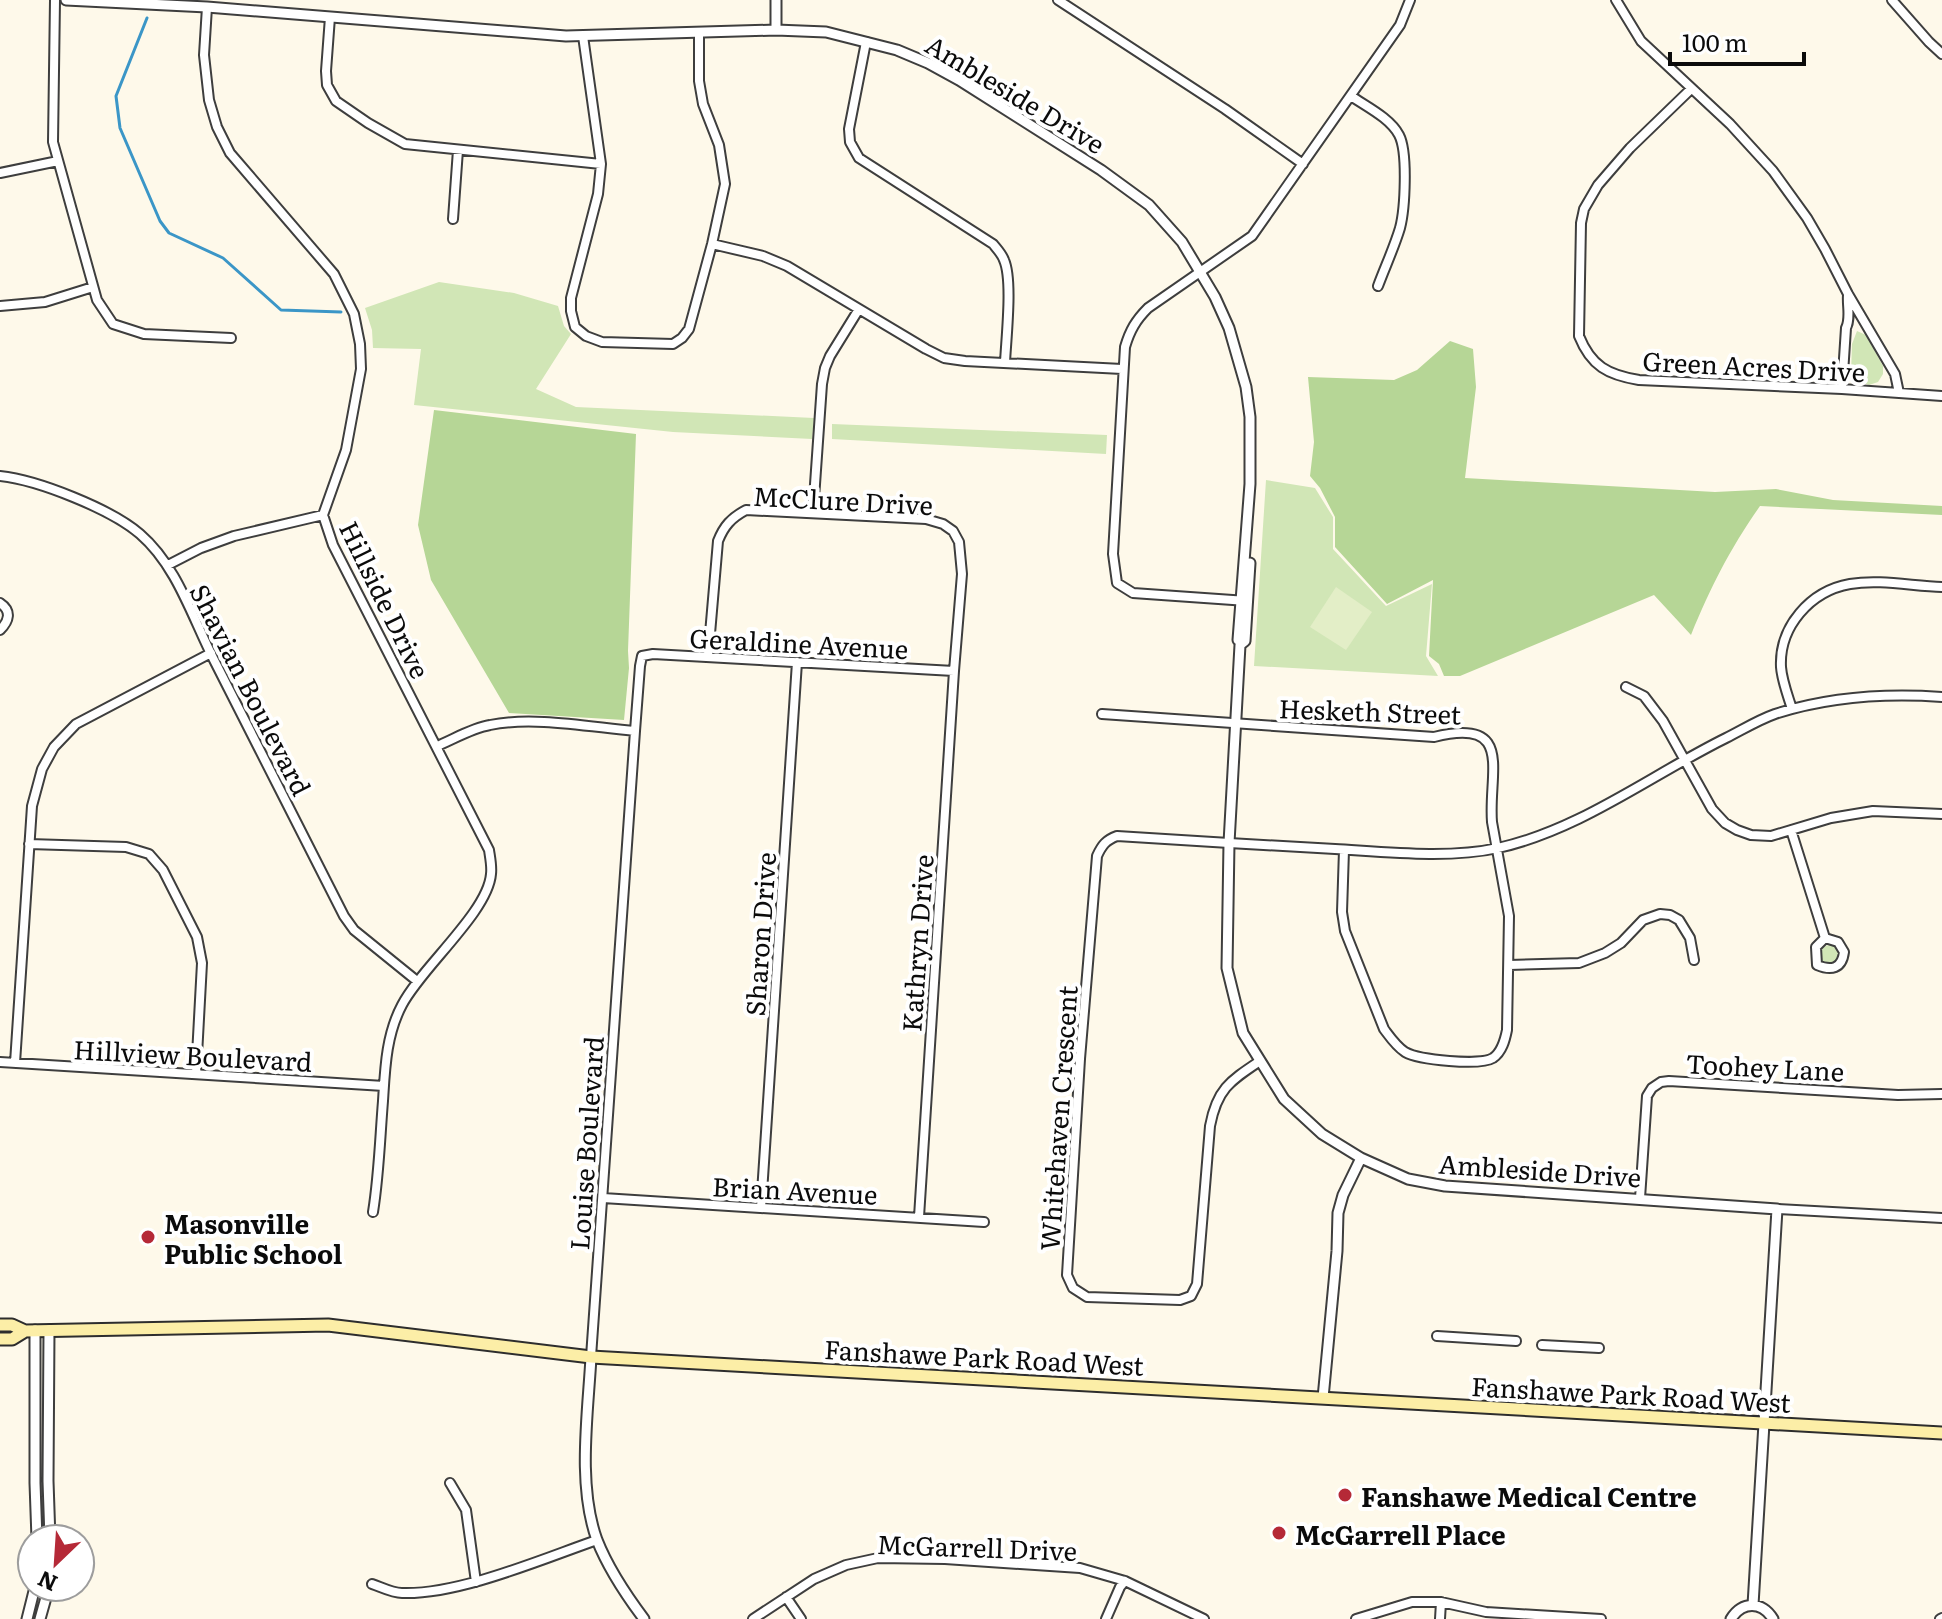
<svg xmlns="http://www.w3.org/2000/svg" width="1942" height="1619" font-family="Literata,serif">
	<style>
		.green { fill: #d1e6b6 }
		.forest { fill: #b6d696 }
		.pitch { fill: #e3eec7 }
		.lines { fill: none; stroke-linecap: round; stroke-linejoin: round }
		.stream { stroke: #3b96c7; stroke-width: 3 }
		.minor-casing { stroke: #3e3e3e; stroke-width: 12 }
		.tertiary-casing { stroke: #3e3e3e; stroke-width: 13 }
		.secondary-casing { stroke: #2d2d2d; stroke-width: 15 }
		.minor { stroke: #fff; stroke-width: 8 }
		.tertiary { stroke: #fff; stroke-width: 9 }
		.secondary { stroke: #fceea7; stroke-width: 11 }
		.poi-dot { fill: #b52937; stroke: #fff; stroke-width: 3 }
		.labels { text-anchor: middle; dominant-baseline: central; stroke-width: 8; stroke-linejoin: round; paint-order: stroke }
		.street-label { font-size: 26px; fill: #0b0b0b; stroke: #fff }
		.poi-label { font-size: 26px; font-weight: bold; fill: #0b0b0b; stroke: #fff; text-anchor: start }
	</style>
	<rect width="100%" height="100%" fill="#fef9ea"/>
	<path class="green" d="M439,282L514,293L558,306L564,326L571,334L536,389L576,407L814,418L812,439L673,432L414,405L421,349L373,348L372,330L365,308Z
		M1857,331L1866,335L1883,366V374L1878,382L1869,385L1859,381L1851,374L1852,344Z
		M832,424L1107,435L1106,454L832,439Z
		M1266,480L1315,488L1333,517V549L1386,606L1432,584L1426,656L1438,676L1254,666Z
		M1820 955a10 10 0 1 1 20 0a10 10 0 1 1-20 0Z"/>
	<path class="forest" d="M1450,341L1473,349L1476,387L1465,478L1715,492L1776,489L1833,500L1942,506V515L1760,506C1730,549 1711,586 1691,635L1654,595L1460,676H1444L1439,664L1429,656L1433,580L1387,604L1335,547V517L1320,488L1310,476L1314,442L1308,377L1394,380L1417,370Z
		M434,410L636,434L628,651L629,668L624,720L509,713L431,580L418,525Z"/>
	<path class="pitch" d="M1336,587L1372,612L1346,650L1310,627Z"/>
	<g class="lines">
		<path class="stream" d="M147,18L116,96L120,128L160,221L169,233L223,258L281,310L341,312"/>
		<g class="minor-casing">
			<path id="minor" d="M55,0L53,142L97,300L113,324L144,334L231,338
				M1058,0L1225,109L1303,164
				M1616,0L1641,41L1730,124L1773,171L1807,218L1825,249L1848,294L1895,374L1899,393
				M1892,0L1929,42L1942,54
				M207,7L204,55L209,100L217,127L230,153L334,274L354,314L360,344L361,369L346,450L323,515L333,545L489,850C490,857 492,866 491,874C488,912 421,968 402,1005C386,1035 385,1069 383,1101C380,1138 379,1175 373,1212
				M330,17L326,71L327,85L336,101L368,123L405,144L601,164
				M583,36L601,164L598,194L571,298V311L575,327L586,336L602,342L673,344L682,338L689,329L712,244L725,184L719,145L703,104L699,81V33
				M866,42L849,129L850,142L859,158L993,244C997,249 1002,254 1004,260C1013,280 1006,339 1005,363
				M1691,89L1630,148L1598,185L1584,209L1581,223L1579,336C1591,366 1608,375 1639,380L1842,389L1942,396
				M1351,96C1367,107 1390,118 1399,135C1408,152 1405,209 1400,228C1394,248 1385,267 1378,286
				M0,173L58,161
				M453,219L458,150
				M712,244L763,256L787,266L926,349L944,358L965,361L1122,369
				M0,306L45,302L93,287
				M1842,389L1846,328C1851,318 1847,306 1848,295
				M0,476C38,480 111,509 140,534C177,566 192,617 214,660C257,745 301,831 344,916L354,930L417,981
				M813,513L822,384L825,368L830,356L859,309
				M168,565L201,548L234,536L323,515
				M1247,601L1133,593L1117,583L1113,554L1125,347C1130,330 1136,320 1148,308L1252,236L1400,25L1410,0
				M0,603C12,611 9,621 0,630
				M708,657L718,541C724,526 731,518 746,510L926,519L943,524L953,531L959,542L962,574L954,671L919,1217
				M1626,687L1644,696L1663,721L1712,809L1725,823L1737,830L1751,835L1771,836L1831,818L1873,811L1942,814
				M1792,709C1788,696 1782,681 1781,667C1779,627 1810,591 1850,584C1879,579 1912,586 1942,587
				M1102,714L1434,737C1515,717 1488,772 1492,822L1509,916L1507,1030C1505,1040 1502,1052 1493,1058C1480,1066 1419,1060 1405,1052C1396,1046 1390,1037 1384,1029L1345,931L1342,912L1344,850
				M437,746C454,739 472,728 490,725C533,716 590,727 635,731
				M1791,830L1825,938L1816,947L1817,965C1831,971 1842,969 1844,952L1838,942L1825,938
				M29,844L126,847L149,854L163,870L197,937L202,963L196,1074
				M1509,965L1579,963L1605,953L1621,943L1643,920L1660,914L1670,915L1679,920L1690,938L1694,960
				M1260,1061C1230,1081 1217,1089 1210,1126L1197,1284L1191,1296L1180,1300L1087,1297L1073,1288L1067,1275L1080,1059L1097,856C1102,845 1106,840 1117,836C1190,841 1262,845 1335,849C1385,852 1449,859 1498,848C1580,830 1651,775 1726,738C1742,730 1758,720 1775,714C1828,697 1886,693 1942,697
				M0,1062L384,1086
				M15,1063L32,806L42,769L54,747L76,724L211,653
				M603,1198L984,1222
				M1640,1198L1647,1096L1652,1088L1661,1082L1669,1081L1898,1095L1942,1094
				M761,1208L797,662
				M1777,1209L1942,1218
				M1437,1336L1516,1341
				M1542,1345L1599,1348
				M591,1357L635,731L640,666L642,656L653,654L954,671
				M450,1483L466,1510L476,1582
				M372,1584C381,1587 392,1593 402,1593C459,1595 542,1559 597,1540
				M786,1597L801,1619
				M753,1619L814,1579L846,1565L878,1558L945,1559L1080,1568L1125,1581L1204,1619
				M1106,1619L1120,1587L1125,1581
				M1356,1619L1412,1602H1441L1486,1612L1601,1619
				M1440,1619L1441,1602
				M1940,1619L1942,1618"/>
		</g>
		<g class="tertiary-casing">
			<path id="tertiary" d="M66,0L207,7L566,36L776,30L826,32L897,50L928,63L959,80L1101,170L1149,205L1182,242L1215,297L1229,328L1246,387L1250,417V484L1238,640
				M776,30V0
				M1250,563L1245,641L1240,645L1229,843L1227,968L1243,1033L1284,1099L1322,1134L1361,1158L1408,1179L1445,1186L1777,1209L1753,1605
				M35,1330V1483L37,1539
				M49,1330L48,1481L50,1539
				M591,1357C588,1414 577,1485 597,1540C608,1568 626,1595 644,1619
				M1323,1398L1337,1251L1338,1213L1343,1195L1361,1158
				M27,1619L35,1587
				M40,1619L49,1587
				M1731,1619C1742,1601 1762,1601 1773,1619"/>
		</g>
		<g class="secondary-casing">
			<path id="secondary" d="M0,1325H12L25,1331L328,1325L591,1357L1942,1433
				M0,1339H12L25,1331"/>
		</g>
		<use href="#minor" class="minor"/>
		<use href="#tertiary" class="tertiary"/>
		<use href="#secondary" class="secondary"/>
	</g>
	<g class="poi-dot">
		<circle cx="148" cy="1237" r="8"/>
		<circle cx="1345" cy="1495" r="8"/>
		<circle cx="1279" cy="1533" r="8"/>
	</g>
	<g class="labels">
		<g class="street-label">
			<text transform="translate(1016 93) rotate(31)">Ambleside Drive</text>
			<text transform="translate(1754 365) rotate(3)">Green Acres Drive</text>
			<text transform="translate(843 499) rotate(3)">McClure Drive</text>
			<text transform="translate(386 599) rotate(64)">Hillside Drive</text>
			<text transform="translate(799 642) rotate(3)">Geraldine Avenue</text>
			<text transform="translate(252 689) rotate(63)">Shavian Boulevard</text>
			<text transform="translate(1370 710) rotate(2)">Hesketh Street</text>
			<text transform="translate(759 934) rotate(-86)">Sharon Drive</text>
			<text transform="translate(916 943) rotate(-86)">Kathryn Drive</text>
			<text transform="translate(193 1054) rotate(3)">Hillview Boulevard</text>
			<text transform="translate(1765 1066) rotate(3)">Toohey Lane</text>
			<text transform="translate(1057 1118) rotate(-86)">Whitehaven Crescent</text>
			<text transform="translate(585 1143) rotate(-86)">Louise Boulevard</text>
			<text transform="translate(1540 1169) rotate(4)">Ambleside Drive</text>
			<text transform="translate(795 1189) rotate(3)">Brian Avenue</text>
			<text transform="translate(984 1356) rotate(3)">Fanshawe Park Road West</text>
			<text transform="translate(1631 1393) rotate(3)">Fanshawe Park Road West</text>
			<text transform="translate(977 1546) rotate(2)">McGarrell Drive</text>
		</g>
		<g class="poi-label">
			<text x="164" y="1222">Masonville<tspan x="164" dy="30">Public School</tspan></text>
			<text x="1361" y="1495">Fanshawe Medical Centre</text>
			<text x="1295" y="1533">McGarrell Place</text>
		</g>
	</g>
	<g transform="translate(56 1563) rotate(205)"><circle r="38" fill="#ffffff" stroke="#9d9d9d" stroke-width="2"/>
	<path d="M0-6L14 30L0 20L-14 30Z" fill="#b52937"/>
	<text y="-12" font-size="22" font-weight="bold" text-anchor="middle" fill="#0b0b0b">N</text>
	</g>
	<path d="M1670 52v12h134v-12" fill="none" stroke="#0b0b0b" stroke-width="4"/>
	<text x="1682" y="52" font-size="24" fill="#0b0b0b" stroke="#ffffff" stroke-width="6" paint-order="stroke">100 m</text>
</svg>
